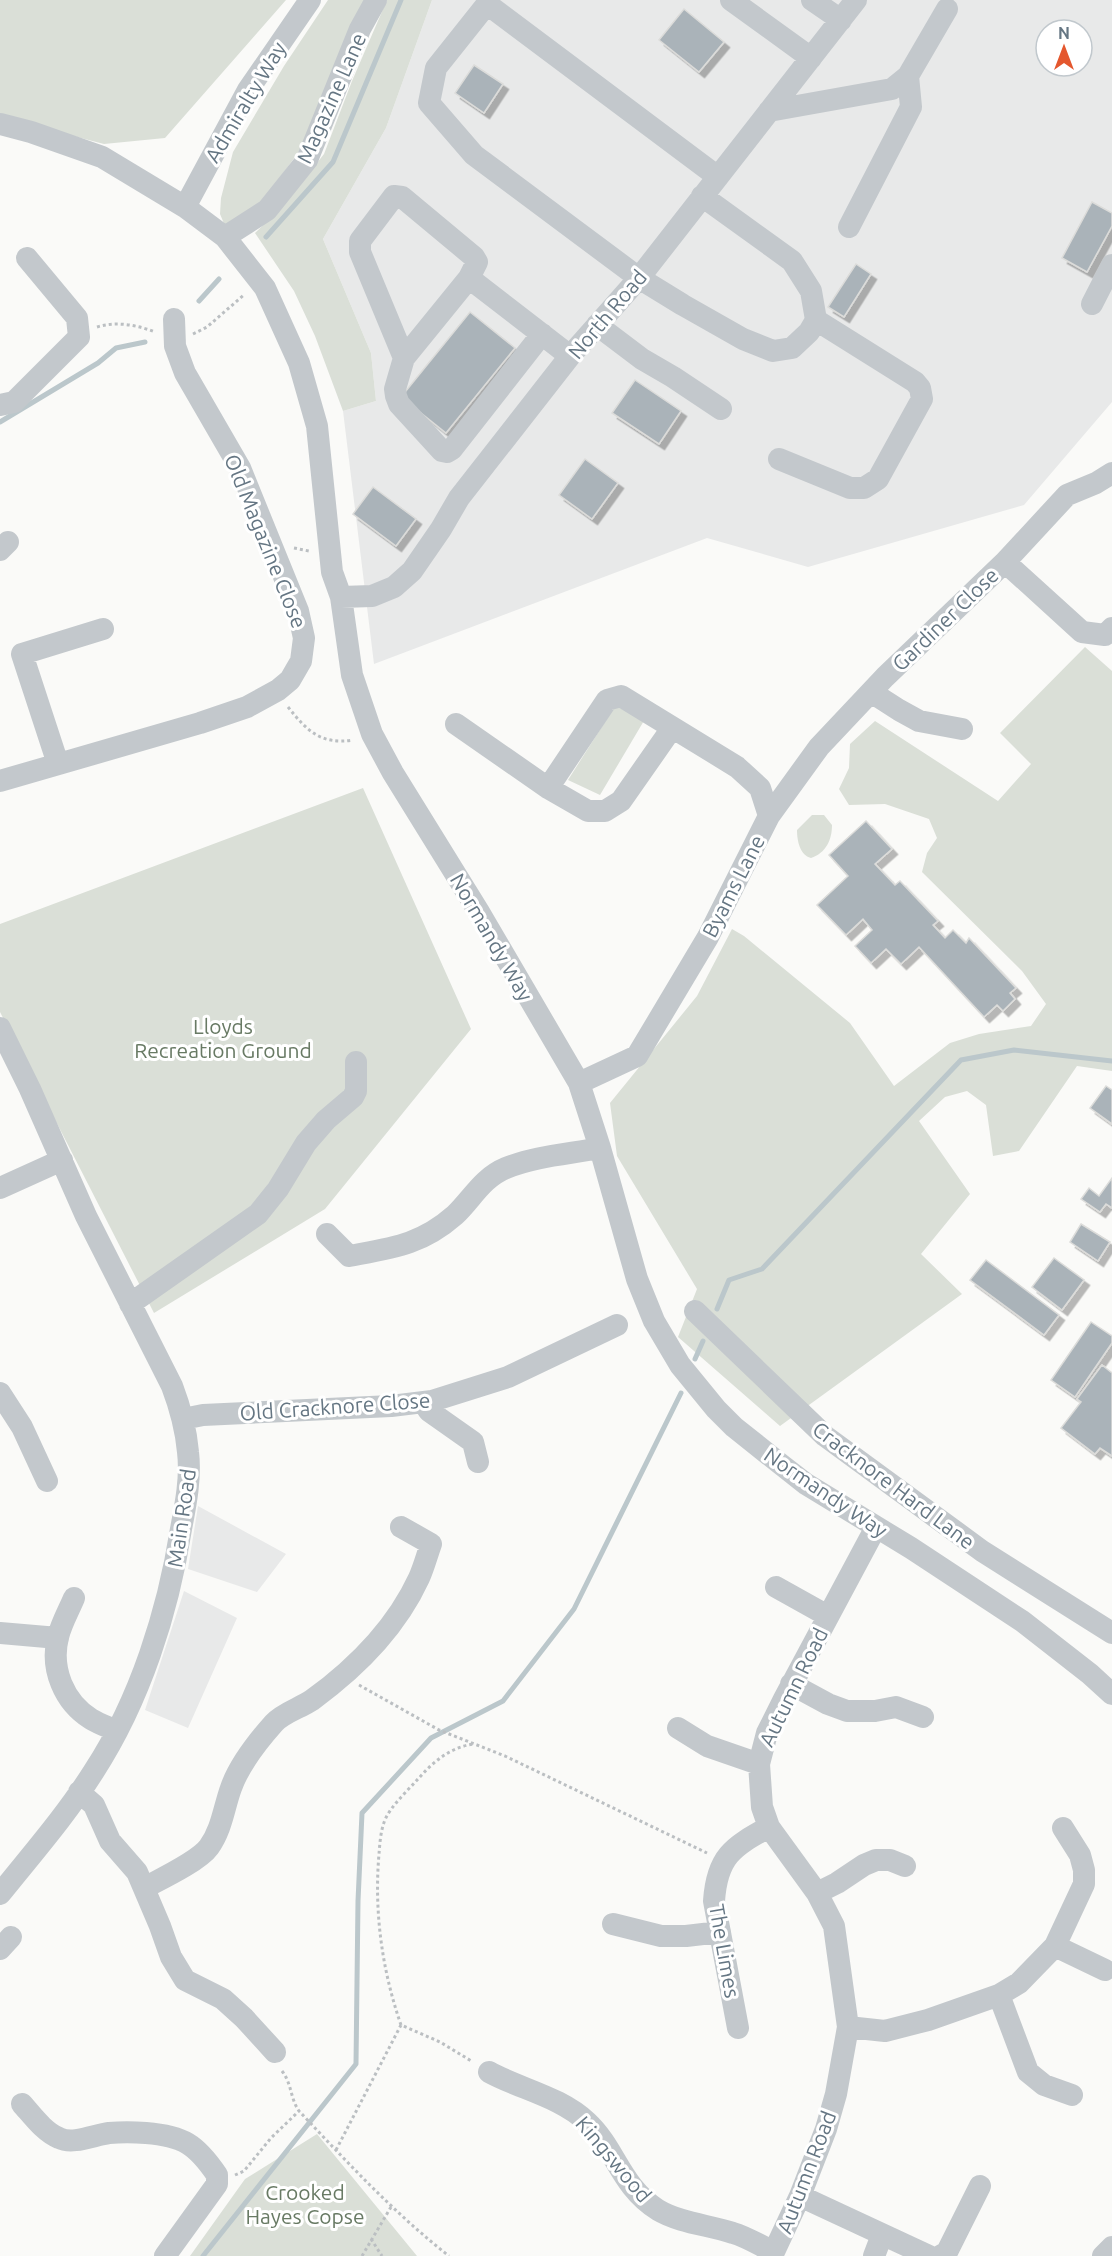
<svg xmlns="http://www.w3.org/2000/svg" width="1112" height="2256" font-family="Ubuntu,sans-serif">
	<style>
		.built { fill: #e8e9e9; fill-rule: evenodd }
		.green { fill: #dadfd7 }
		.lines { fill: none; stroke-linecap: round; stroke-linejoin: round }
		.stream { stroke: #bbc7cb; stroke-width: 5 }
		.building { fill: #aab3b9; stroke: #dcdcda; stroke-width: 1.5; filter: url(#shadow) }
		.path { stroke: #bbbfc2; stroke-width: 3; stroke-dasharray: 3 3; stroke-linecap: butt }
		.minor { stroke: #c3c8cc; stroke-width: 22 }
		.labels { text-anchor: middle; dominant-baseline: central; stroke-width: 6; stroke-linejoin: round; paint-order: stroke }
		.street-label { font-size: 21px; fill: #657683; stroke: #fff }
		.park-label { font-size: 21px; fill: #687a64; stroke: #fff }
	</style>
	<defs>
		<filter id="shadow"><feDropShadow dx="5.5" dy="5.5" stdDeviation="0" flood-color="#0004"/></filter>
	</defs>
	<rect width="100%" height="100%" fill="#fafaf8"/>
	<path class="built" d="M432,0H1112V402L1024,505L808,567L707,538L374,664L343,411L376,401L371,353L323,239L386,128ZM1046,30H1082V66H1046Z
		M198,1506L286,1554L257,1592L188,1569Z
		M184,1591L237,1618L188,1728L145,1710Z"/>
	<path class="green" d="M0,0H286L165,138L104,144L0,117Z
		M328,0H369L303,146L260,205L225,226L220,214L221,198L233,152L284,66Z
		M387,0H432L386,128L323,239L371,353L376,401L343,411L315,336L294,291L255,233L283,206L324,154L352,81Z
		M1085,647L1112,671V1071L1077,1066L1019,1151L993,1156L986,1105L967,1091L945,1097L919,1121L970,1194L921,1254L962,1294L780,1426L678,1337L697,1289L617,1156L610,1103L697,996L732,929L744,936L850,1023L894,1086L950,1043L979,1034L1031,1026L1046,1004L1022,971L922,872L927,853L937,838L929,819L885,804L849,805L839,789L849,768L850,744L875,721L998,801L1031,764L1000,733Z
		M615,706L645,719L600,795L568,780Z
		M363,788L471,1029L325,1209L154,1313L0,1012V924Z
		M812,815H824L832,825C832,840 826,853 811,858C800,855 797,841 797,830Z
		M317,2134L417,2256H190L245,2179Z"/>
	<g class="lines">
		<path class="stream" d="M266,237L333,162L401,0
			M199,301L219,279
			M0,422L98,363L116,348L145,342
			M717,1309L729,1280L762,1269L961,1060L1014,1050L1112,1061
			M695,1359L703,1341
			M203,2256L356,2064L358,1901L362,1813L431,1738L503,1701L574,1609L681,1393"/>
	</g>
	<path class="building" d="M684,9L724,42L699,72L659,40Z
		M474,65L503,84L484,113L455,93Z
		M1092,202L1112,213V226L1087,272L1062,258Z
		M856,264L871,274L844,317L828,307Z
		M470,312L515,348L446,433L401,397Z
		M635,380L681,411L659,444L612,413Z
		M585,459L618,483L592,519L559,495Z
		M373,487L416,519L396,546L353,514Z
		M866,821L892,849L875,864L895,885L900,881L938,921L933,925L945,938L953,930L966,943L969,938L1016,988L1010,993L1015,999L1003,1011L997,1005L984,1017L919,947L901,964L886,949L871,963L855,946L872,930L863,919L846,935L817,905L848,876L829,855Z
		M1106,1086L1112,1090V1124L1090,1108Z
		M1112,1178V1208L1106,1204L1100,1212L1081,1199L1089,1188L1099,1196Z
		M1081,1224L1110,1242L1098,1261L1070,1242Z
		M1054,1258L1084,1280L1062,1310L1032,1287Z
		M986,1260L1059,1315L1044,1335L970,1280Z
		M1091,1322L1112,1336V1343L1075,1397L1051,1380Z
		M1102,1365L1112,1373V1456L1100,1448L1095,1454L1061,1428L1081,1402L1077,1399Z"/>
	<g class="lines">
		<path class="path" d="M97,327C116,321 137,325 155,332
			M193,334L207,327L245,294
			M294,548L309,551
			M288,707C307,731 321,745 353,740
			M359,1685L439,1730L505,1756L707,1853
			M401,2025C382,1970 374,1912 379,1854C380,1841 381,1825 388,1814C396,1801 408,1790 418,1779C433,1762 450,1747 474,1744
			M282,2071C292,2084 290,2098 299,2111C347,2162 394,2213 449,2256
			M336,2150L401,2025L440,2042L473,2062
			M235,2175L244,2171L271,2138L299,2111
			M371,2239L382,2256
			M362,2256L391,2207"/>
		<path class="minor" d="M731,0L811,58
			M812,0L841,20
			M769,111L892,89L908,76L947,9
			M0,124L31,132L102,157L185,207L225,237L265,288L299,363L317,426L332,572L341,597L352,675L372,734L393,773L479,912L579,1083L600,1148L637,1279L654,1321L680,1365L716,1409L734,1427L783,1466L806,1484L911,1548L1022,1621L1090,1674L1112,1694
			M718,177L487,4L436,68L429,103L474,155L639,278L683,305L743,339L773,351L792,348L809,332L816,320
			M702,196L792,261L811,291L816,320L915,382L920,388L922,399L878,479L864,488H850L779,459
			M185,207L248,90L310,0
			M849,227L911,107L908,76
			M225,237L267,210L307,160L360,29L376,0
			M469,278L477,262L474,257L402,197L394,196L360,241V252L404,358L469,278L570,356
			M1092,304L1112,265
			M597,325L642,359L673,377L721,409
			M404,358L395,389L396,396L399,404L442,451L447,452L452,449L542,334
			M0,405L14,402L79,337L77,318L27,258
			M0,550L8,542
			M1005,562L1082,632L1105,635L1112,628
			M341,597L372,596L394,587L412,571L441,529L459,498L570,356L639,278L856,0
			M871,692L899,710L919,721L962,729
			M456,724L548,788L588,811H605L621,801L672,728
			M58,764L22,654L103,629
			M0,781L200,723L247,707L278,690L290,680L301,661L304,638L298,611L240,468L185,373L175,346L174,319
			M548,788L607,700L621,696L737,767L760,788L769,816
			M0,1028L30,1089L86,1216L172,1386C180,1407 186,1429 188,1452C191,1477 186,1503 181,1529C168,1612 140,1700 94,1771C67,1814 32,1854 0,1894
			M579,1083L637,1056L708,937L769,816L819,747L885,677L1005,562L1067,495L1096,483L1112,473
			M0,1188L62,1160
			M327,1234L349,1256C392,1248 421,1245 455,1215C472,1199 482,1178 506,1168C535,1156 569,1154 600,1148
			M130,1304L258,1214L278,1189L306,1143L326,1120L353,1097L356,1091V1062
			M695,1311L825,1436L982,1551L1112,1633
			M0,1393L22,1427L47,1481
			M423,1402L429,1411L473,1442L478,1462
			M183,1419L203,1415L391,1406L432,1401L508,1377L617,1325
			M776,1587L828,1616
			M74,1598C69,1610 61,1624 58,1637C50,1669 64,1702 91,1719C99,1724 108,1727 117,1731
			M0,1633L58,1638
			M791,1684L828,1704L847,1711H875L896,1707L923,1717
			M678,1728L707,1746L759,1764
			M79,1792L94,1805L110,1841L137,1872L160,1926L171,1957L185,1980L223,1999L244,2018L275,2052
			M144,1888C161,1879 199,1861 209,1847C222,1829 224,1807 231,1788C239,1765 258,1741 274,1723C283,1713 300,1708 312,1700C356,1668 396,1628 419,1578C424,1567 427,1555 431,1544L401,1527
			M817,1893L837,1883L864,1865L876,1860H890L905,1866
			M613,1924L661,1936H686L720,1932
			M1055,1946L1105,1970
			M0,1949L11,1937
			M999,1995L1028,2072L1044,2085L1072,2095
			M848,2027L885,2031L928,2020L999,1995L1019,1983L1055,1946L1084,1884V1870L1080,1855L1063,1828
			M738,2028L714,1901C717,1857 732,1847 769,1827
			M489,2072C520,2089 561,2097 587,2122C616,2149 620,2186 658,2210C680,2223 709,2225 733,2233C747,2237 761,2246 774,2252
			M22,2104C32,2115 44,2132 59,2138C73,2145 94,2135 109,2133C120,2132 134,2132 146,2133C183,2136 196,2144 217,2175V2184L165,2256
			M800,2196L929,2256
			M772,2256L800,2196L826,2129L836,2094L848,2027L834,1926L817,1893L769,1827L762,1807L759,1764L767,1733L784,1699L876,1527
			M874,2256L882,2235
			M940,2256L947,2252L980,2186
			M1103,2256L1112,2247"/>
	</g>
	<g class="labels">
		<g class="street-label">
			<text transform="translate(331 98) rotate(-66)">Magazine Lane</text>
			<text transform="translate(245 102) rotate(-59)">Admiralty Way</text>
			<text transform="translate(607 314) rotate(-50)">North Road</text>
			<text transform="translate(266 541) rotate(68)">Old Magazine Close</text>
			<text transform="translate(945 619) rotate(-44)">Gardiner Close</text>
			<text transform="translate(733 886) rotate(-63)">Byams Lane</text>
			<text transform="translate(492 937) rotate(60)">Normandy Way</text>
			<text transform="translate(335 1406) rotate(-4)">Old Cracknore Close</text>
			<text transform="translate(894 1485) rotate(37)">Cracknore Hard Lane</text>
			<text transform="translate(826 1492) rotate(34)">Normandy Way</text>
			<text transform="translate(181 1518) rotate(-82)">Main Road</text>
			<text transform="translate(793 1687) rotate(-64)">Autumn Road</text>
			<text transform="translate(725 1951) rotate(80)">The Limes</text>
			<text transform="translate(614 2159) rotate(50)">Kingswood</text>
			<text transform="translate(806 2172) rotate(-69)">Autumn Road</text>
		</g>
		<g class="park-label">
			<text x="223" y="1026">Lloyds<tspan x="223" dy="24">Recreation Ground</tspan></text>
			<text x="305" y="2192">Crooked<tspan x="305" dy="24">Hayes Copse</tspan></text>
		</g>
	</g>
	<g transform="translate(1064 48)"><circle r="28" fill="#ffffff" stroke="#c1c8cd" stroke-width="1.5"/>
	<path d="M0-4.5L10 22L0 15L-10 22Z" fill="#e4572e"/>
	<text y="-9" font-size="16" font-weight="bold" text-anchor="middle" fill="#657683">N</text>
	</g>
</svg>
